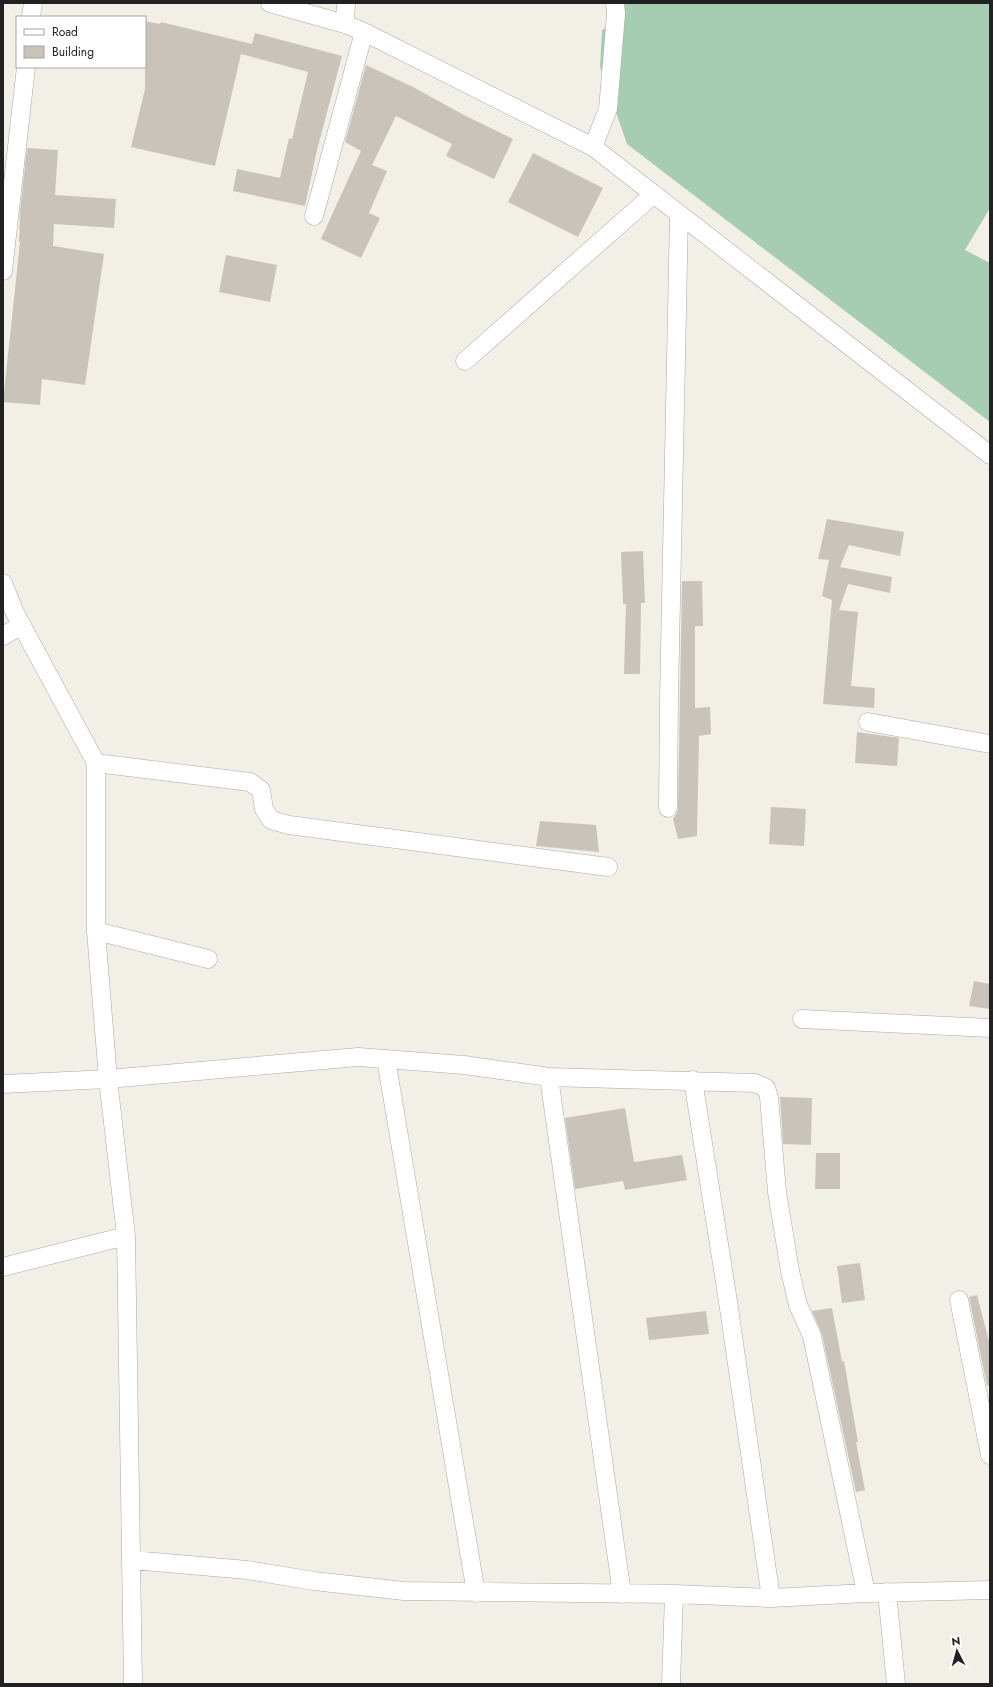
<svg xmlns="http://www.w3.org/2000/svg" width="993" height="1687" font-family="Jost,sans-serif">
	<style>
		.cemetery { fill: #a6cdb1 }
		.building { fill: #cac3b9 }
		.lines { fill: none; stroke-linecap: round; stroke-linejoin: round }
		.minor-casing { stroke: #a8a8a8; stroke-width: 19 }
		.minor { stroke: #fff; stroke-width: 18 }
	</style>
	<rect width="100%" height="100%" fill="#f2f0e6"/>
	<path class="cemetery" d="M614,3H990V208L965,250L990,263V422L627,144L600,67L602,30L615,24Z"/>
	<path class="building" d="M145,21L160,24L161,22L252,44L255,33L342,56L317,150L305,206L233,191L237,169L280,178L289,138L292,139L308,72L241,54L215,166L131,147L145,89Z
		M366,65L413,87L462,114L513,139L494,179L446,156L452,144L396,116L372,165L387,171L369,213L380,218L361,258L321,239L361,151L345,142Z
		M27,148L58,150L55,195L116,199L114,228L54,224L53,246L104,254L85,385L42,379L40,405L3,402L20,242H19L20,211Z
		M533,153L603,188L578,237L508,202Z
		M226,255L277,265L270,302L219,292Z
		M827,519L904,532L900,556L849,545L840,567L892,577L890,593L848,584L839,610L858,612L851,686L875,688L874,708L823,704L832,600L822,596L829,560L818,559Z
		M643,551L645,603H641L640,674H624L626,604H623L621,552Z
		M682,581H702L703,626H695V708L710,707L711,734L699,736L697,836L678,839L673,819L677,813L678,808Z
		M857,732L899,738L897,766L855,763Z
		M771,807L806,809L804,846L769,844Z
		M540,821L596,825L599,852L536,846Z
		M974,981L990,984V1009L969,1006Z
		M780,1097L812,1098L811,1145L783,1144Z
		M625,1108L634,1162L682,1155L687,1180L625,1190L623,1181L575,1189L565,1118Z
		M816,1153H840V1189H815Z
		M860,1263L865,1300L842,1303L837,1266Z
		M977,1295L990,1345V1385L987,1386L969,1297Z
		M832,1308L842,1362L844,1361L858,1442H856L865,1490L856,1492L822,1334L812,1311Z
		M706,1311L709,1334L649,1340L646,1318Z"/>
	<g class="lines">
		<g class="minor-casing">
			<path id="minor" d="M270,3L345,24L364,32L593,147L990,455
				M31,17L33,3
				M345,24L346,3
				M593,147L608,109L616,14L615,3
				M314,216L364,32
				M3,271L26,67
				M465,361L654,194
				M3,583L15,613L96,763V931L108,1079L126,1236L133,1684
				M3,636L22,625
				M868,722L990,744
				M96,763L250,782L261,790L264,809L271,820L289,825L608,867
				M668,808L669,698L679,214
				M96,931L208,959
				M802,1019L990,1028
				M386,1059L476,1593
				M549,1077L622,1594
				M693,1080L727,1295L771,1598
				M3,1084L108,1079L358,1057L464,1065L549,1077L755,1083L766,1088L769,1097L777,1192L790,1271L798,1305L812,1336L866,1593
				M3,1267L126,1236
				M959,1300L990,1455
				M132,1560L247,1570L314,1581L404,1591L674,1594L771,1598L866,1593L990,1590
				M887,1592L896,1684
				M671,1684L674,1594"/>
		</g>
		<use href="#minor" class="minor"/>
	</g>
	<rect width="993" height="1687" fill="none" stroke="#212121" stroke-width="8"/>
	<rect x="16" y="16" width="130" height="52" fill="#ffffff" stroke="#a6a6a6"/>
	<rect x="24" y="29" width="20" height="6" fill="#ffffff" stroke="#a6a6a6"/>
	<text x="52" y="36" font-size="12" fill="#212121">Road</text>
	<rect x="24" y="46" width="20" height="12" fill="#cac3b9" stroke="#a6a6a6"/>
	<text x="52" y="56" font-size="12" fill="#212121">Building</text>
	<g transform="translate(957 1651) rotate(354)" stroke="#ffffff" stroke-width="3" paint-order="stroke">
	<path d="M0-3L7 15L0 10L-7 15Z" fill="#212121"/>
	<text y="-6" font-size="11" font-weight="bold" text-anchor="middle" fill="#212121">N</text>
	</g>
</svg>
